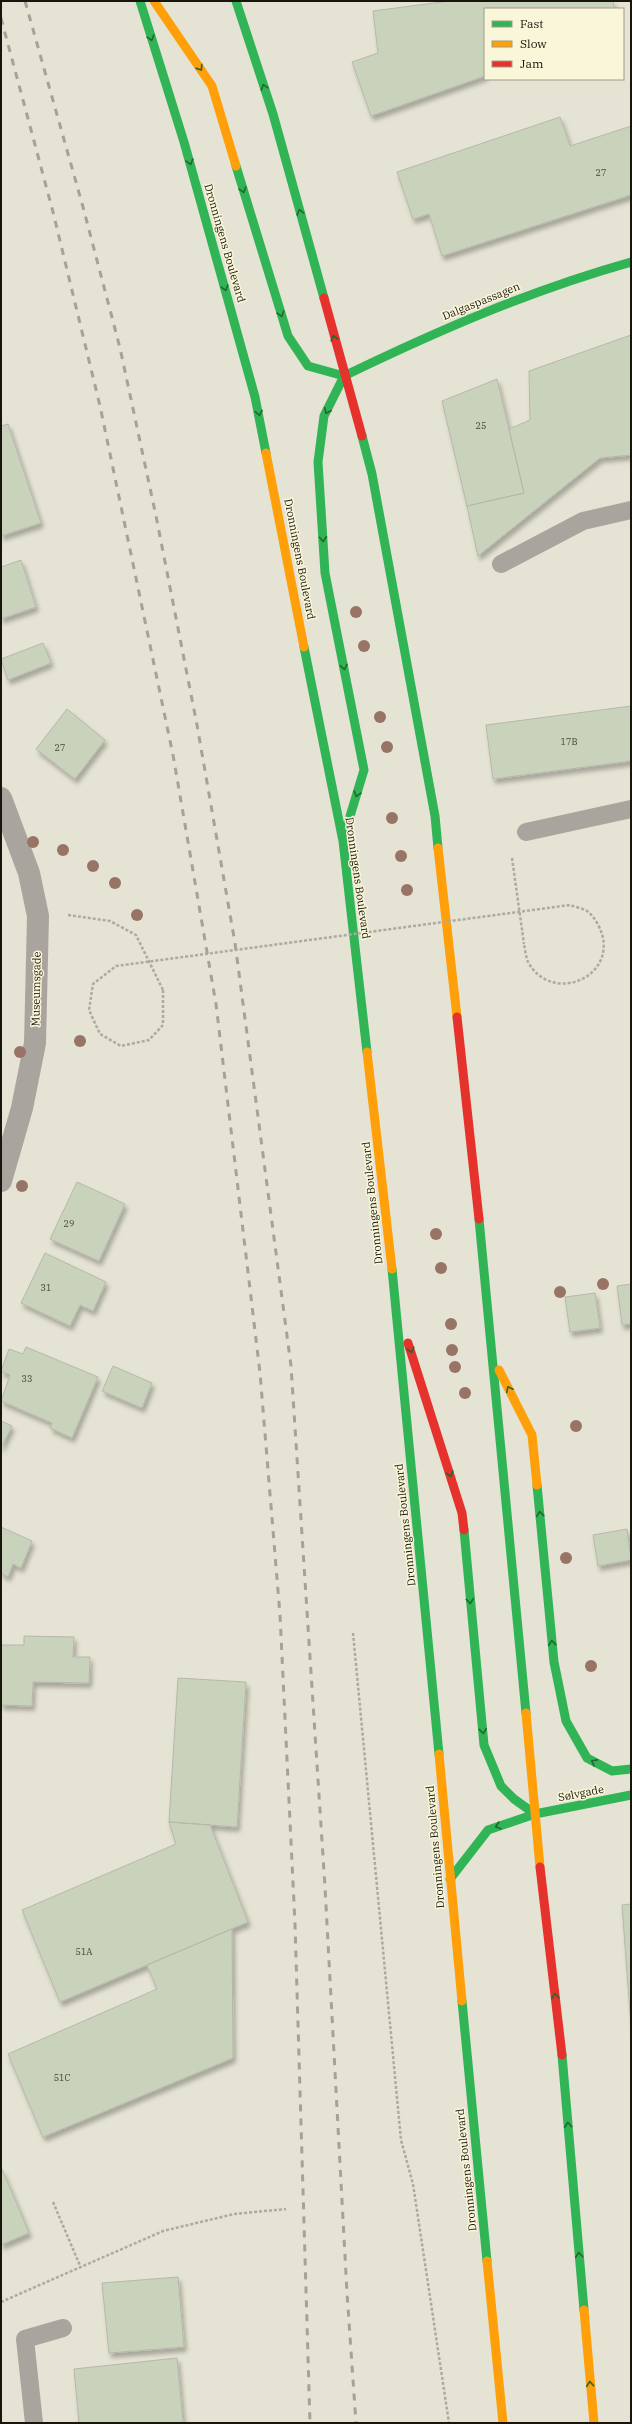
<svg xmlns="http://www.w3.org/2000/svg" width="632" height="2424" font-family="'IBM Plex Serif',serif">
	<style>
		.building { fill: #c9d2bb; stroke: #b6b8ac; filter: url(#shadow) }
		.lines { fill: none; stroke-linecap: round; stroke-linejoin: round }
		.path { stroke: #adaaa2; stroke-width: 2.5; stroke-dasharray: 3 2; stroke-linecap: butt }
		.lane { stroke: #a9a59e; stroke-width: 18 }
		.street { stroke: #a9a59e; stroke-width: 22 }
		.fast { stroke: #30b455; stroke-width: 9 }
		.slow { stroke: #ff9f0a; stroke-width: 9 }
		.jam { stroke: #e5322d; stroke-width: 9 }
		.rail { stroke: #a5a29a; stroke-width: 3; stroke-dasharray: 7 7; stroke-linecap: butt }
		.path-bridge { stroke: #adaaa2; stroke-width: 2.5; stroke-dasharray: 3 2; stroke-linecap: butt }
		.tree { fill: #987467 }
		.oneway { stroke: #246530 }
		.labels { text-anchor: middle; dominant-baseline: central; stroke-width: 3; stroke-linejoin: round; paint-order: stroke }
		.number-label { font-size: 9px; fill: #444538 }
		.street-label { font-size: 11px; fill: #18160c; stroke: #faf6d9 }
	</style>
	<defs>
		<filter id="shadow"><feDropShadow dx="2.5" dy="4.5" stdDeviation="2" flood-color="#0004"/></filter>
	</defs>
	<rect width="100%" height="100%" fill="#e5e3d3"/>
	<path class="building" d="M449,1H613L614,9H485V76L371,116L352,62L378,53L373,11Z
		M560,117L570,146L631,126V195L442,256L429,214L413,219L397,172Z
		M631,335V455L600,458L478,556L467,506L524,493L509,429L530,420L529,371Z
		M497,379L524,493L467,506L442,401Z
		M8,424L41,523L1,536V426Z
		M21,560L36,607L1,619V567Z
		M43,643L51,663L8,680L1,659Z
		M631,706V761L493,779L486,725Z
		M67,709L105,740L75,779L36,749Z
		M77,1182L125,1204L99,1261L50,1239Z
		M45,1253L106,1282L93,1311L80,1305L70,1326L21,1303Z
		M631,1284V1324L622,1325L617,1286Z
		M595,1293L600,1328L570,1332L565,1297Z
		M26,1347L98,1377L72,1438L50,1428L52,1423L1,1401L10,1375L1,1371L9,1349L23,1354Z
		M113,1366L152,1383L142,1408L102,1391Z
		M1,1421L12,1426L1,1448Z
		M1,1527L32,1541L21,1568L13,1564L8,1577L1,1573Z
		M627,1529L631,1560L598,1566L593,1535Z
		M24,1636L74,1637L73,1657H90L89,1683L33,1682L32,1706L1,1705V1645H24Z
		M178,1678L246,1682L237,1827L169,1822Z
		M169,1822L210,1825L248,1922L60,2002L22,1910L176,1844Z
		M631,1904V2026L622,1905Z
		M232,1929L233,2058L43,2137L8,2054L157,1989L147,1965Z
		M2,2169L29,2233L1,2245V2170Z
		M178,2277L184,2347L109,2353L102,2283Z
		M177,2358L183,2423H79L74,2369Z"/>
	<g class="lines">
		<path class="path" d="M512,858L524,944
			M68,915L110,921L136,935L163,990
			M353,1633L401,2140L413,2184L449,2423
			M53,2202L81,2268
			M1,2302L163,2231L234,2214L286,2209"/>
		<path class="lane" d="M501,564L583,521L631,510
			M526,832L631,809
			M34,2423L25,2339L63,2328"/>
		<path class="street" d="M1,798L29,873L38,916L35,1043L22,1108L1,1181"/>
		<path class="fast" d="M140,1L184,142L255,397L266,453
			M236,1L273,114L324,298
			M236,166L288,336L308,366L344,376
			M344,376L324,416L318,462L325,573L364,770L344,836
			M344,376C437,331 531,290 631,262
			M362,436L372,474L435,816L438,848
			M304,647L343,841L367,1052
			M479,1219L526,1713
			M392,1269L439,1754
			M537,1485L554,1662L566,1721L587,1758L612,1771L631,1769
			M464,1530L484,1745L501,1786L514,1799L535,1814
			M450,1879L488,1830L535,1814L631,1795
			M462,2001L487,2261
			M562,2055L584,2310"/>
		<path class="slow" d="M154,1L212,86L236,166
			M266,453L304,647
			M438,848L457,1017
			M367,1052L392,1269
			M499,1370L532,1435L537,1485
			M526,1713L540,1867
			M439,1754L462,2001
			M487,2261L503,2423
			M584,2310L594,2423"/>
		<path class="jam" d="M324,298L362,436
			M457,1017L479,1219
			M408,1343L462,1513L464,1530
			M540,1867L562,2055"/>
		<path class="rail" d="M25,1L83,207L120,348L156,516L197,725L235,943L291,1366L325,1887L347,2293L356,2423
			M1,18L53,212L100,406L173,755L216,1004L260,1373L280,1615L295,1924L310,2423"/>
		<path class="path-bridge" d="M163,990V1025L149,1040L121,1046L100,1034L89,1010L93,984L116,966L570,905C575,907 582,908 587,911C595,917 599,926 602,934C615,979 551,1004 528,962C526,957 525,950 524,944"/>
	</g>
	<g class="tree">
		<circle cx="356" cy="612" r="6"/>
		<circle cx="364" cy="646" r="6"/>
		<circle cx="380" cy="717" r="6"/>
		<circle cx="387" cy="747" r="6"/>
		<circle cx="392" cy="818" r="6"/>
		<circle cx="33" cy="842" r="6"/>
		<circle cx="63" cy="850" r="6"/>
		<circle cx="401" cy="856" r="6"/>
		<circle cx="93" cy="866" r="6"/>
		<circle cx="115" cy="883" r="6"/>
		<circle cx="407" cy="890" r="6"/>
		<circle cx="137" cy="915" r="6"/>
		<circle cx="80" cy="1041" r="6"/>
		<circle cx="20" cy="1052" r="6"/>
		<circle cx="22" cy="1186" r="6"/>
		<circle cx="436" cy="1234" r="6"/>
		<circle cx="441" cy="1268" r="6"/>
		<circle cx="603" cy="1284" r="6"/>
		<circle cx="560" cy="1292" r="6"/>
		<circle cx="451" cy="1324" r="6"/>
		<circle cx="452" cy="1350" r="6"/>
		<circle cx="455" cy="1367" r="6"/>
		<circle cx="465" cy="1393" r="6"/>
		<circle cx="576" cy="1426" r="6"/>
		<circle cx="566" cy="1558" r="6"/>
		<circle cx="591" cy="1666" r="6"/>
	</g>
	<defs><path id="oneway-chevron" d="M-2-3.5L2.5 0L-2 3.5" fill="none" stroke-width="1.6" stroke-linecap="round" stroke-linejoin="round"/></defs>
	<g class="oneway">
		<use href="#oneway-chevron" transform="translate(151 38) rotate(73)"/>
		<use href="#oneway-chevron" transform="translate(200 68) rotate(56)"/>
		<use href="#oneway-chevron" transform="translate(264 87) rotate(-108)"/>
		<use href="#oneway-chevron" transform="translate(190 162) rotate(74)"/>
		<use href="#oneway-chevron" transform="translate(243 190) rotate(73)"/>
		<use href="#oneway-chevron" transform="translate(300 212) rotate(-105)"/>
		<use href="#oneway-chevron" transform="translate(225 288) rotate(74)"/>
		<use href="#oneway-chevron" transform="translate(281 314) rotate(73)"/>
		<use href="#oneway-chevron" transform="translate(334 338) rotate(-105)"/>
		<use href="#oneway-chevron" transform="translate(327 411) rotate(115)"/>
		<use href="#oneway-chevron" transform="translate(259 413) rotate(79)"/>
		<use href="#oneway-chevron" transform="translate(323 539) rotate(86)"/>
		<use href="#oneway-chevron" transform="translate(344 667) rotate(79)"/>
		<use href="#oneway-chevron" transform="translate(357 794) rotate(106)"/>
		<use href="#oneway-chevron" transform="translate(411 1350) rotate(73)"/>
		<use href="#oneway-chevron" transform="translate(509 1389) rotate(-117)"/>
		<use href="#oneway-chevron" transform="translate(450 1474) rotate(73)"/>
		<use href="#oneway-chevron" transform="translate(540 1514) rotate(-96)"/>
		<use href="#oneway-chevron" transform="translate(470 1601) rotate(84)"/>
		<use href="#oneway-chevron" transform="translate(552 1643) rotate(-96)"/>
		<use href="#oneway-chevron" transform="translate(483 1731) rotate(84)"/>
		<use href="#oneway-chevron" transform="translate(594 1762) rotate(-151)"/>
		<use href="#oneway-chevron" transform="translate(498 1826) rotate(162)"/>
		<use href="#oneway-chevron" transform="translate(555 1996) rotate(-98)"/>
		<use href="#oneway-chevron" transform="translate(568 2125) rotate(-95)"/>
		<use href="#oneway-chevron" transform="translate(579 2255) rotate(-95)"/>
		<use href="#oneway-chevron" transform="translate(590 2384) rotate(-95)"/>
	</g>
	<g class="labels">
		<g class="number-label">
			<text x="601" y="172">27</text>
			<text x="481" y="425">25</text>
			<text x="569" y="741">17B</text>
			<text x="60" y="747">27</text>
			<text x="69" y="1223">29</text>
			<text x="46" y="1287">31</text>
			<text x="27" y="1378">33</text>
			<text x="84" y="1951">51A</text>
			<text x="62" y="2077">51C</text>
		</g>
		<g class="street-label">
			<text transform="translate(225 243) rotate(74)">Dronningens Boulevard</text>
			<text transform="translate(481 301) rotate(-22)">Dalgaspassagen</text>
			<text transform="translate(300 559) rotate(79)">Dronningens Boulevard</text>
			<text transform="translate(358 878) rotate(82)">Dronningens Boulevard</text>
			<text transform="translate(36 989) rotate(-89)">Museumsgade</text>
			<text transform="translate(372 1203) rotate(-96)">Dronningens Boulevard</text>
			<text transform="translate(405 1525) rotate(-96)">Dronningens Boulevard</text>
			<text transform="translate(581 1793) rotate(-11)">Sølvgade</text>
			<text transform="translate(435 1847) rotate(-95)">Dronningens Boulevard</text>
			<text transform="translate(466 2170) rotate(-96)">Dronningens Boulevard</text>
		</g>
	</g>
	<rect width="632" height="2424" fill="none" stroke="#18160c" stroke-width="4"/>
	<rect x="484" y="8" width="140" height="72" fill="#faf6d9" stroke="#a09c87"/>
	<rect x="492" y="21" width="20" height="6" fill="#30b455" stroke="#a09c87"/>
	<text x="520" y="28" font-size="12" fill="#18160c">Fast</text>
	<rect x="492" y="41" width="20" height="6" fill="#ff9f0a" stroke="#a09c87"/>
	<text x="520" y="48" font-size="12" fill="#18160c">Slow</text>
	<rect x="492" y="61" width="20" height="6" fill="#e5322d" stroke="#a09c87"/>
	<text x="520" y="68" font-size="12" fill="#18160c">Jam</text>
</svg>
